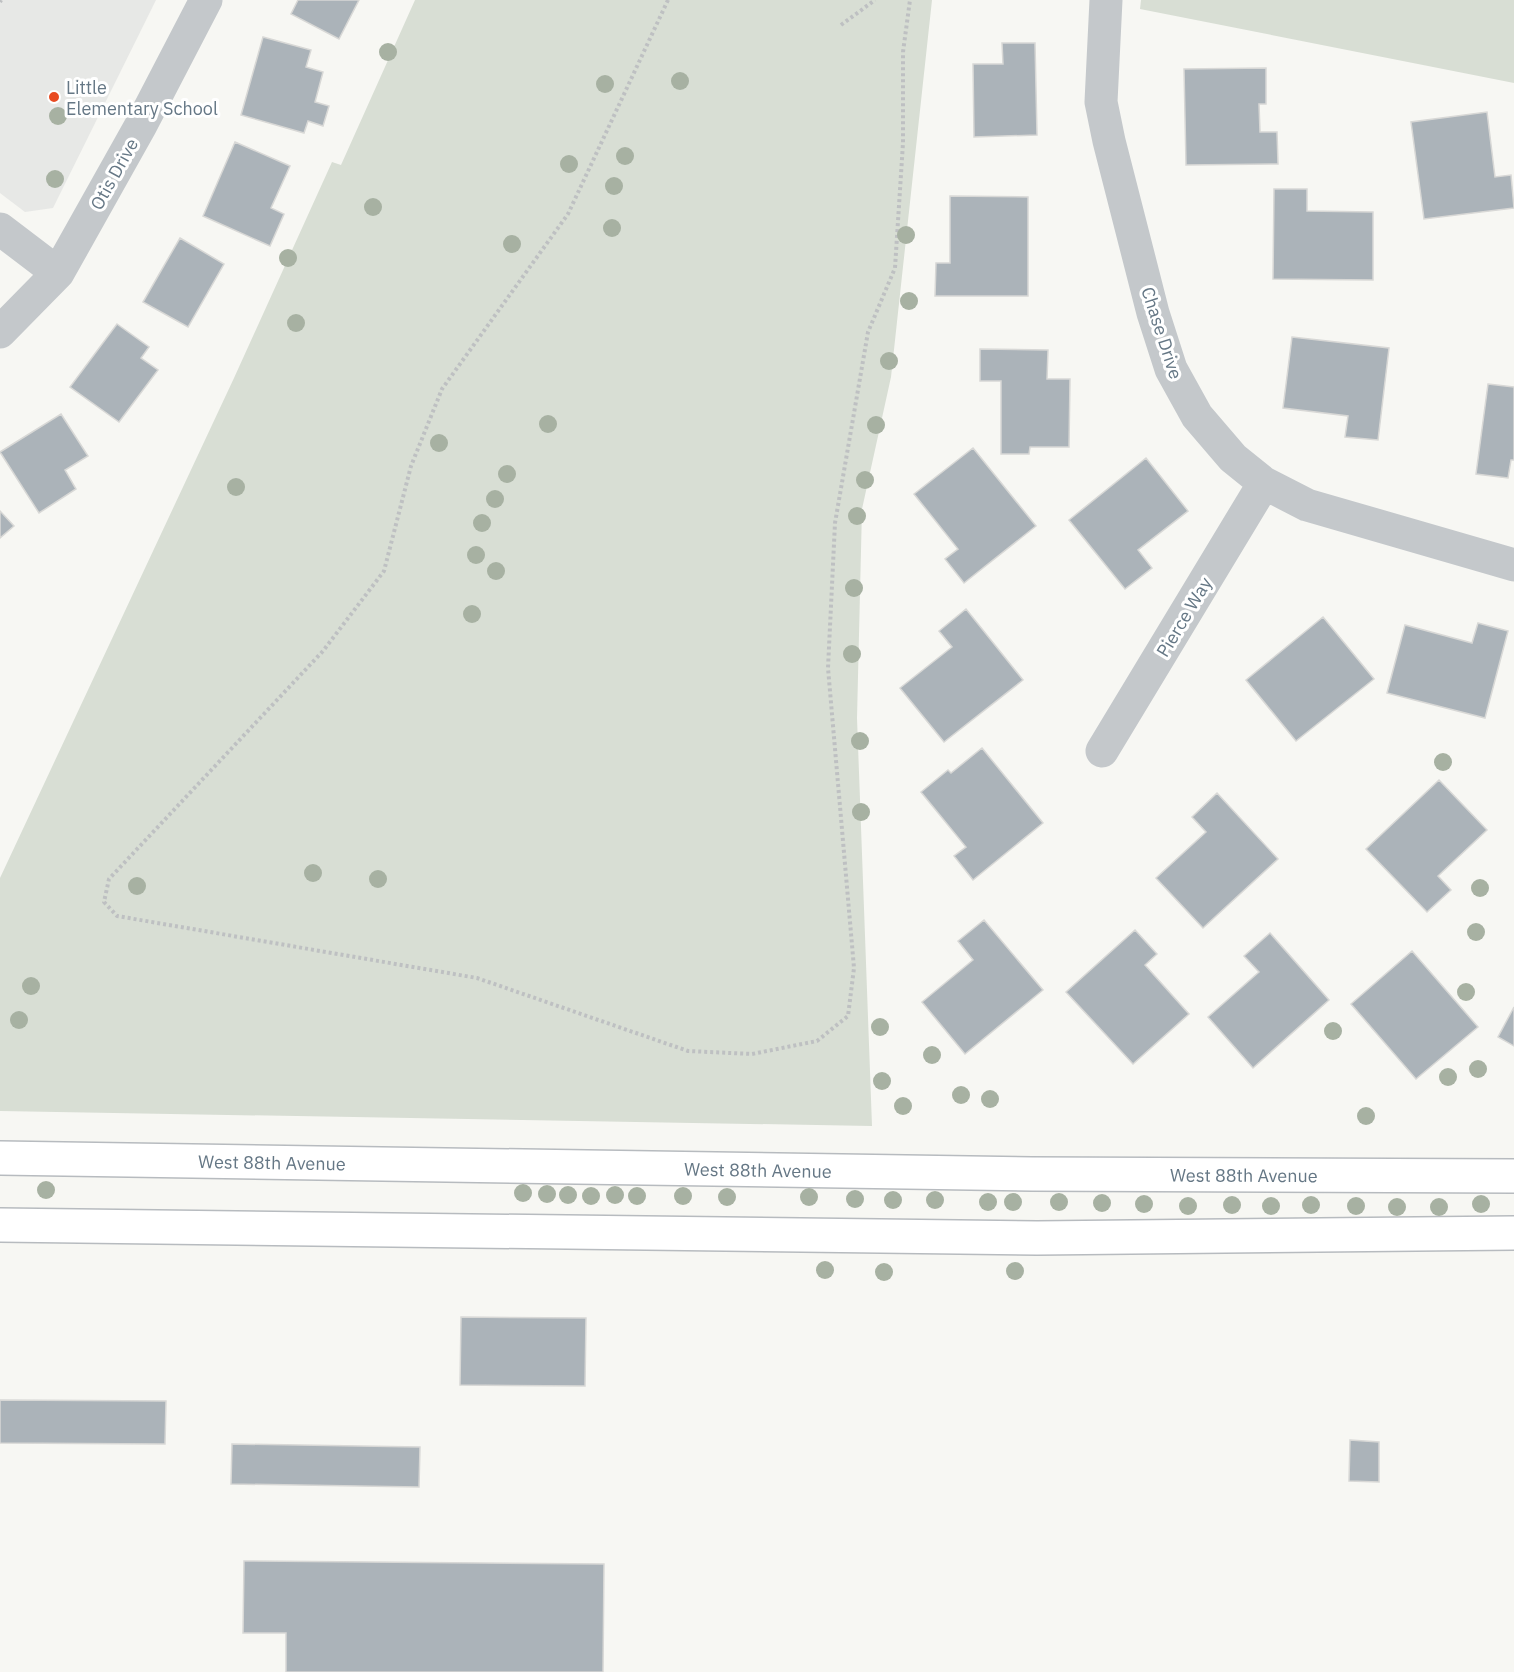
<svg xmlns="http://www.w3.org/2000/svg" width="1514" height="1672" font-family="'IBM Plex Sans',sans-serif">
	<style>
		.built { fill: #e7e8e6 }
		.green { fill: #d8ded4 }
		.building { fill: #abb3b9; stroke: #d8d8d6; stroke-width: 1.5 }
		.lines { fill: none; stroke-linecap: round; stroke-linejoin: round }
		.major-casing { stroke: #b7bbbf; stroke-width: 36 }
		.path { stroke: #bec0c2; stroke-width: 4; stroke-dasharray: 3 3; stroke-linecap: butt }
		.minor { stroke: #c4c8cb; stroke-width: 33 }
		.major { stroke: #fff; stroke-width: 33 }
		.tree { fill: #a7b1a2 }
		.poi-dot { fill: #e84b22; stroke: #fff; stroke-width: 2 }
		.labels { text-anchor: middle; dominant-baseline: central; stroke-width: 6; stroke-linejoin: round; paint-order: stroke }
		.poi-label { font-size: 18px; fill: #657785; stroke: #fff; text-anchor: start }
		.street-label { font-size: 18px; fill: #657785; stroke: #fff }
	</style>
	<rect width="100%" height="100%" fill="#f7f7f3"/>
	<path class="built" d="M0,0H156L53,208L25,212L0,193Z"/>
	<path class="green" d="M415,0H932L891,377L862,509L857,718L872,1126L0,1111V878L234,378L332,162L341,165Z
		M1141,0H1514V83L1140,9Z"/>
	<path class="building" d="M298,0H359L339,39L291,14Z
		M263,37L311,50L306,67L323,72L315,102L329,106L323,126L308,121L304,133L241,115Z
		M1002,43H1035L1037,135L974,137L973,64H1003Z
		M1266,68V104H1259L1260,132H1277L1278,164L1186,165L1184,69Z
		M1487,112L1495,177L1511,175L1514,208L1424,219L1411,122Z
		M235,142L290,166L271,208L284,214L270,246L203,216Z
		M1274,189H1307V211L1373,212V280L1273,279Z
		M950,196L1028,197V296H935L936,263H950Z
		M180,238L224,264L188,327L143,302Z
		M117,324L149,347L141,358L158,370L119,422L70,387Z
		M1292,337L1389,348L1378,440L1345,437L1348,416L1283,408Z
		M980,349L1048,350L1047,379H1070L1069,447H1030L1029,454H1001V381H980Z
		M1488,384L1514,387V460H1511L1508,478L1476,474Z
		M61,414L88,456L65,470L76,489L39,513L0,452Z
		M973,448L1036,526L964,583L945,559L958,549L914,494Z
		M1146,458L1188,511L1138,550L1152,568L1125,589L1069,520Z
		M0,511L14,526L0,538Z
		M966,609L1023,680L944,742L900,688L952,647L939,631Z
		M1323,617L1374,679L1296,741L1246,680Z
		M1478,623L1508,631L1485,718L1387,693L1405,625L1472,643Z
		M982,748L1043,823L973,880L954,856L966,847L921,792L948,770L951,773Z
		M1439,780L1487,830L1438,876L1451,890L1427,912L1366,849Z
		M1217,793L1278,859L1203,928L1156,878L1206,832L1192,817Z
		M984,920L1043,990L965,1054L922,1002L973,960L958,941Z
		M1135,930L1157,954L1145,965L1189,1014L1133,1064L1066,992Z
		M1270,933L1329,1000L1253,1068L1208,1017L1259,972L1244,956Z
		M1412,951L1478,1027L1416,1079L1351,1004Z
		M1514,1007V1046L1498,1037Z
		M461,1317L586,1318L585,1386L460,1385Z
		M0,1400L166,1401L165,1444L0,1443Z
		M1350,1440L1379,1442V1482L1349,1481Z
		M232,1444L420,1447L419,1487L231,1484Z
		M244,1561L604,1564L603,1672H286V1633H243Z"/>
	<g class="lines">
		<g class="major-casing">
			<g id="major">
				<path id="s1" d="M0,1158L1032,1174L1514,1176"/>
				<path d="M0,1225L1037,1238L1514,1233"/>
			</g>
		</g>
		<path class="path" d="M668,0L568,214L442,389L411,466L384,571L323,651L109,879L104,902L117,916L477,978L688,1051L752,1054L817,1041L848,1016L854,968L828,668L835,523L868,332L895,268L903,143V52L910,0
			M0,2L1,0
			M841,25L875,0"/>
		<path class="minor" d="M1106,0L1101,102L1109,141L1153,313L1171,369L1197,416L1233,458L1264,483L1307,505L1514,565
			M0,229L58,273
			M0,332L58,273L141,125L206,0
			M1102,751L1264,483"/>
		<use href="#major" class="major"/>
	</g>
	<g class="tree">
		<circle cx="388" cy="52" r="9"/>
		<circle cx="680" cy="81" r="9"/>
		<circle cx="605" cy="84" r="9"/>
		<circle cx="58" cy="116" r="9"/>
		<circle cx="625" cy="156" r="9"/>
		<circle cx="569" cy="164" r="9"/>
		<circle cx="55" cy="179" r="9"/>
		<circle cx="614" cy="186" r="9"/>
		<circle cx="373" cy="207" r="9"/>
		<circle cx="612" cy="228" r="9"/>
		<circle cx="906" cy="235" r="9"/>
		<circle cx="512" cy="244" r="9"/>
		<circle cx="288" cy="258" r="9"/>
		<circle cx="909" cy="301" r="9"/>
		<circle cx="296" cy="323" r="9"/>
		<circle cx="889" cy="361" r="9"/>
		<circle cx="548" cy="424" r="9"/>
		<circle cx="876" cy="425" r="9"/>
		<circle cx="439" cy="443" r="9"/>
		<circle cx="507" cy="474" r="9"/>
		<circle cx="865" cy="480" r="9"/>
		<circle cx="236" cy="487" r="9"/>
		<circle cx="495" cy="499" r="9"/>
		<circle cx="857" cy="516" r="9"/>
		<circle cx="482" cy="523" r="9"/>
		<circle cx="476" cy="555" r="9"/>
		<circle cx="496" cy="571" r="9"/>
		<circle cx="854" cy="588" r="9"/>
		<circle cx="472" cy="614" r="9"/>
		<circle cx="852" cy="654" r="9"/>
		<circle cx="860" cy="741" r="9"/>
		<circle cx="1443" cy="762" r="9"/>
		<circle cx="861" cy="812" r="9"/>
		<circle cx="313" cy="873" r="9"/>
		<circle cx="378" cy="879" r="9"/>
		<circle cx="137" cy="886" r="9"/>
		<circle cx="1480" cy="888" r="9"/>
		<circle cx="1476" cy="932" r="9"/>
		<circle cx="31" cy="986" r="9"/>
		<circle cx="1466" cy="992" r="9"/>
		<circle cx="19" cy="1020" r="9"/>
		<circle cx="880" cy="1027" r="9"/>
		<circle cx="1333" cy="1031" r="9"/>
		<circle cx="932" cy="1055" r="9"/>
		<circle cx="1478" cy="1069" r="9"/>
		<circle cx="1448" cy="1077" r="9"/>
		<circle cx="882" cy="1081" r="9"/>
		<circle cx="961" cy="1095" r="9"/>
		<circle cx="990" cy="1099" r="9"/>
		<circle cx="903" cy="1106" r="9"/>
		<circle cx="1366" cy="1116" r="9"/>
		<circle cx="46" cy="1190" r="9"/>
		<circle cx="523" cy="1193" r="9"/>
		<circle cx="547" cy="1194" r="9"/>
		<circle cx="568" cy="1195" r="9"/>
		<circle cx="615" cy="1195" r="9"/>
		<circle cx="591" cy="1196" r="9"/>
		<circle cx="637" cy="1196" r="9"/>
		<circle cx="683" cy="1196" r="9"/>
		<circle cx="727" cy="1197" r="9"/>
		<circle cx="809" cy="1197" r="9"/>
		<circle cx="855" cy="1199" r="9"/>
		<circle cx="893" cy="1200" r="9"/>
		<circle cx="935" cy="1200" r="9"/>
		<circle cx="988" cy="1202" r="9"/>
		<circle cx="1013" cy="1202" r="9"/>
		<circle cx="1059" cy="1202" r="9"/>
		<circle cx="1102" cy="1203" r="9"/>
		<circle cx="1144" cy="1204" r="9"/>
		<circle cx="1481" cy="1204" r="9"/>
		<circle cx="1232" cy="1205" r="9"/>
		<circle cx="1311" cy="1205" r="9"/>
		<circle cx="1188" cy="1206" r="9"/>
		<circle cx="1271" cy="1206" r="9"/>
		<circle cx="1356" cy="1206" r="9"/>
		<circle cx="1397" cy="1207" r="9"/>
		<circle cx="1439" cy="1207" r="9"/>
		<circle cx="825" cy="1270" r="9"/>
		<circle cx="1015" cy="1271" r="9"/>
		<circle cx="884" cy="1272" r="9"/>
	</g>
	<circle class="poi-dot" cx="54" cy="97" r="6"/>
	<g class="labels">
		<g class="poi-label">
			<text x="66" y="87">Little<tspan x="66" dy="21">Elementary School</tspan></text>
		</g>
		<g class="street-label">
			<text transform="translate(114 174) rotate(-61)">Otis Drive</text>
			<text transform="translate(1162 333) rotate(72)">Chase Drive</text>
			<text transform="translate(1184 617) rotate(-59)">Pierce Way</text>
			<text stroke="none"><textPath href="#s1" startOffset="272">West 88th Avenue</textPath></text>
			<text stroke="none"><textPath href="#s1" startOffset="758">West 88th Avenue</textPath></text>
			<text stroke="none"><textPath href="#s1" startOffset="1244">West 88th Avenue</textPath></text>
		</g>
	</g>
</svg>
